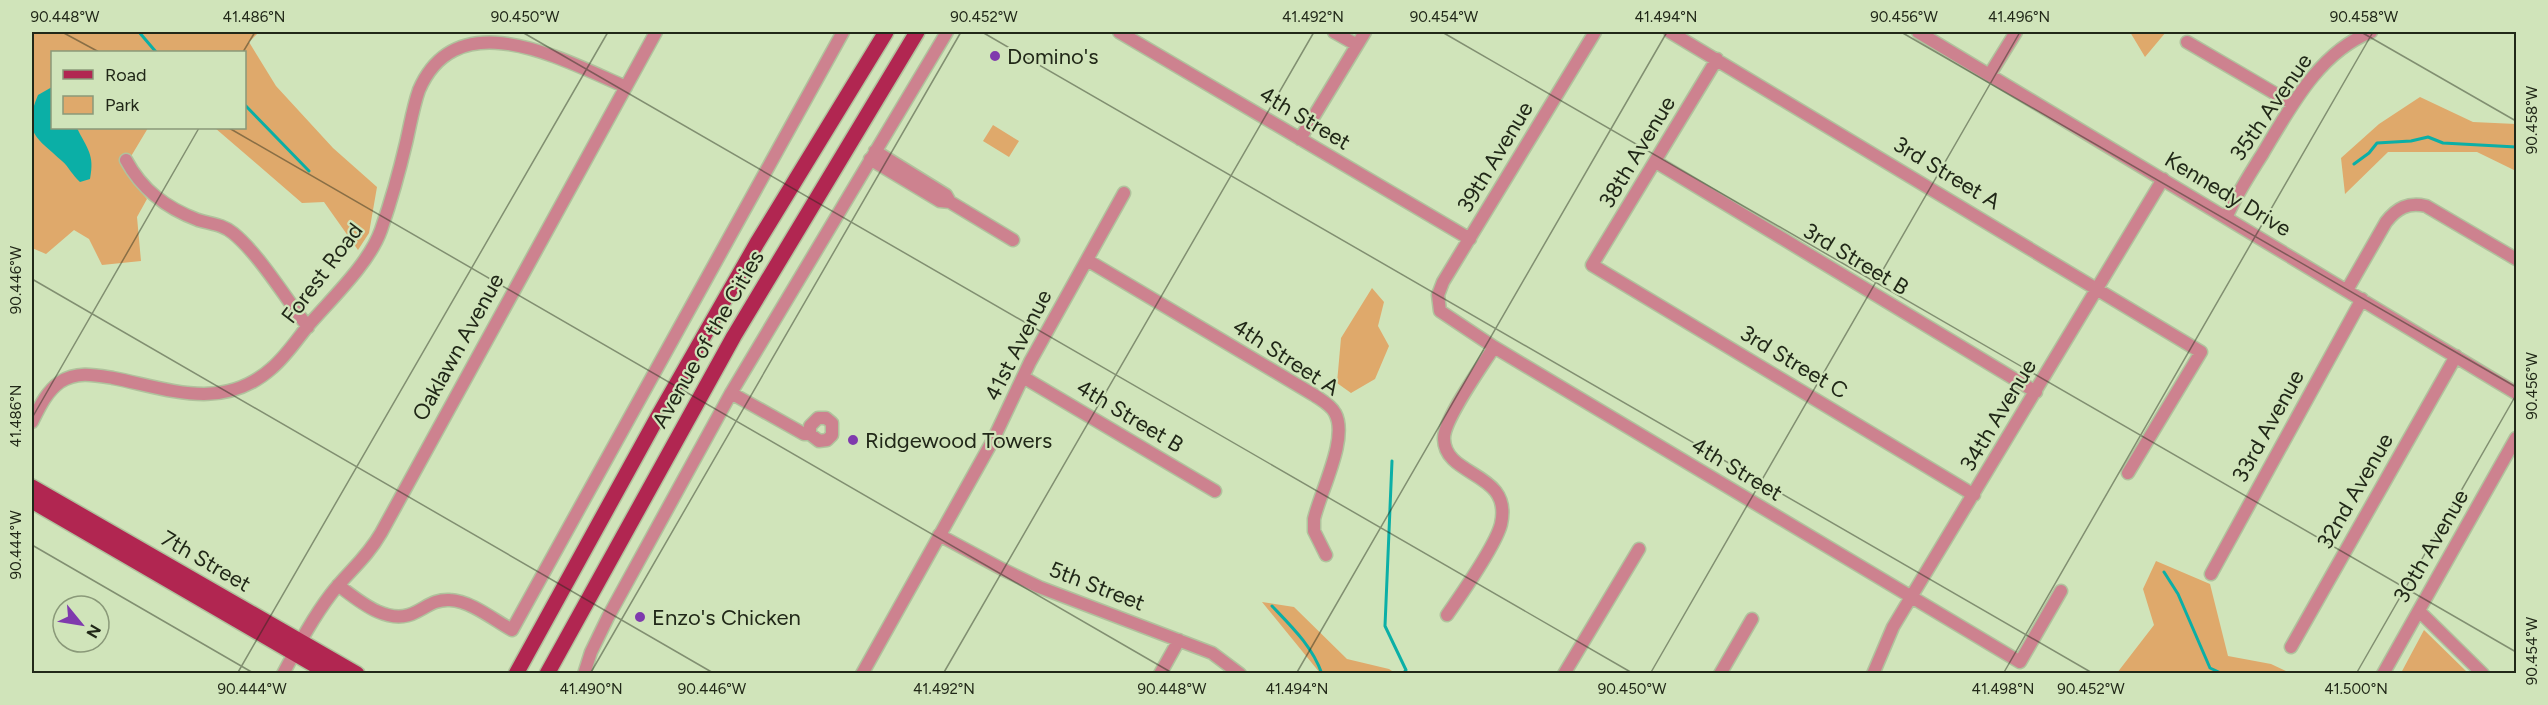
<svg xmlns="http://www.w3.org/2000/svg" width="2548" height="705" font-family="Figtree,sans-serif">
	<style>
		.green { fill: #dfa96b }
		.water { fill: #0bafa6 }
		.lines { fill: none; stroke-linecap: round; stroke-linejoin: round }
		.stream { stroke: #0bafa6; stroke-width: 3 }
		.minor-casing { stroke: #b0c29d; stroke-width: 15 }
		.major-casing { stroke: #b0c29d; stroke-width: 18 }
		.minor { stroke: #cd828f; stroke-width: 12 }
		.major { stroke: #b12651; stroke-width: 15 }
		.ticks { fill: none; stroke: #212818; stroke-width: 1.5; stroke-opacity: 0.45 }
		.poi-dot { fill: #7f3aad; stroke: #d0e4ba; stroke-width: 2 }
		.labels { text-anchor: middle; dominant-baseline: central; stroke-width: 4.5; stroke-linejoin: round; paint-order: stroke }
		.poi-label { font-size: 22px; fill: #212818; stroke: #d0e4ba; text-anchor: start }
		.street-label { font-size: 22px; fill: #212818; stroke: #d0e4ba }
		.neatline { fill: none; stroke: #212818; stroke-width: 2 }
		.ticks-label { font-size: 15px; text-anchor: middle; fill: #212818 }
	</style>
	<rect width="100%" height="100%" fill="#d0e4ba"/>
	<path class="green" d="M32,32H259L249,42L276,86L333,148L377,187L369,233L358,250L324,202L302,203L215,128H244V52H52V128H148L124,168L135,185L147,199L137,217L141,261L102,265L89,239L74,230L46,254L32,248Z
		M2130,32H2166L2145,57Z
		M2420,97L2473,122L2516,124V171L2477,152H2388L2345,194L2341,158L2379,124Z
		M993,125L1019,141L1009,157L983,141Z
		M1372,288L1384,302L1378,326L1389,346L1375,379L1351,393L1337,383L1341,338Z
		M2156,561L2210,584L2228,656L2271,664L2290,673H2117L2154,625L2143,589Z
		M1262,602L1294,607L1347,659L1389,669L1395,673H1320Z
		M2424,630L2468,673H2401Z"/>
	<path class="water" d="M52,87V128H77C87,149 95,154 90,179L80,182C72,175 69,167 62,161C37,138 22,133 38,95Z"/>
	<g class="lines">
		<path class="stream" d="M139,32L156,52
			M244,104L309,171
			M2354,164L2369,153L2377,143L2411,141L2428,137L2443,143L2516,147
			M1392,461L1385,626L1406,670L1403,674
			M2164,572L2178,594L2210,668L2223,674
			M1272,606C1292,627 1312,646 1322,674"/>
		<g class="minor-casing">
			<path id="minor" d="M1119,32L1470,239
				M1334,32L1357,45
				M1595,32L1443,282L1438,295L1440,311L1494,347L2020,662L2061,591
				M1670,32L2201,352L2128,473
				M1918,32L2516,393
				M2187,42L2293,104
				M1717,59L1592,265L1974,495
				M1990,74L2016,32
				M1300,139L1365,32
				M870,159L940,201L950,202L946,195L875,151
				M126,160C142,190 166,208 198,220C211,224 222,224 233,233C259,254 286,299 308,327
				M1656,162L2036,392
				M950,202L1013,240
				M2226,218C2236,195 2250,174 2263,153C2290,108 2319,52 2371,32
				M1087,260L1314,395C1321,400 1331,405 1335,413C1349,438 1320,492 1314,519V531L1326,555
				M2347,290L2386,222C2397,208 2408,202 2426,206L2516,259
				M1023,377L1215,491
				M731,393L804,434H810L819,441L827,440L832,435V423L826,418H818L810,426V434
				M32,422C39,408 46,392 60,382C77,371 95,375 113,378C169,389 223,412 272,368C285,357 296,341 307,327C331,299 369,264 381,230C391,201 399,173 406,143C410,126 413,107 419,90C458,0 565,61 626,87
				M939,535L1002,569L1039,587L1212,653L1240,674
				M2211,574L2362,299
				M338,585C359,601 389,627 416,612C428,606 436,599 450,600C471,601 494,620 512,630L843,32
				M2419,611L2483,674
				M1447,615C1461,595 1496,545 1501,524C1513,471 1445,478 1444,439C1443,420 1483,365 1494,347
				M2291,647L2456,356
				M283,674C298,646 312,619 331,594C348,572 366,559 381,533L656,32
				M584,674L591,652L608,617L731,393L947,32
				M862,674L993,440L1030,362L1124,193
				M1160,674L1179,640
				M1564,674L1639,549
				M1720,674L1752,619
				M1873,674L1893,627L2163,179
				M2383,674L2516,438"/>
		</g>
		<g class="major-casing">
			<path id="major" d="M32,487L357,674
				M32,501L330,674
				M516,674L657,418L757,243L886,32
				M547,674L734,336L917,32"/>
		</g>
		<use href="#minor" class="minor"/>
		<use href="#major" class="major"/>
	</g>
	<path class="ticks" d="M62,32L99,52M522,32L1634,674M982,32L2094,674M1442,32L2516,652M1901,32L2516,387M2361,32L2516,121M243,52L255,32M229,128L1174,674M32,279L715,674M32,418L199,128M32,545L255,674M237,674L608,32M590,674L961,32M943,674L1314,32M1296,674L1667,32M1650,674L2020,32M2003,674L2373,32M2356,674L2516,395"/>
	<g class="poi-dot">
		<circle cx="995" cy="56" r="6"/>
		<circle cx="853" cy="440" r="6"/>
		<circle cx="640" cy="617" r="6"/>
	</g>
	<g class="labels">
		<g class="poi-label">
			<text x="1007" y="56">Domino's</text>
			<text x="865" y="440">Ridgewood Towers</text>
			<text x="652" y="617">Enzo's Chicken</text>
		</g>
		<g class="street-label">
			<text transform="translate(2271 107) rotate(-55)">35th Avenue</text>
			<text transform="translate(1305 118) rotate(31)">4th Street</text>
			<text transform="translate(1637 152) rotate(-59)">38th Avenue</text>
			<text transform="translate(1495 157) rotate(-59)">39th Avenue</text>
			<text transform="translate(1947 173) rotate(31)">3rd Street A</text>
			<text transform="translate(2228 194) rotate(31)">Kennedy Drive</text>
			<text transform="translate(1856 259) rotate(31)">3rd Street B</text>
			<text transform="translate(322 273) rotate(-53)">Forest Road</text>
			<text transform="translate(708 339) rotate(-60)">Avenue of the Cities</text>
			<text transform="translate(1018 345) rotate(-63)">41st Avenue</text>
			<text transform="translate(458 347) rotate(-61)">Oaklawn Avenue</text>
			<text transform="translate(1286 357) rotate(33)">4th Street A</text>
			<text transform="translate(1794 362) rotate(31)">3rd Street C</text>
			<text transform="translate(1998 415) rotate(-59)">34th Avenue</text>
			<text transform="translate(1130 416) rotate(31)">4th Street B</text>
			<text transform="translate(2268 426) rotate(-61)">33rd Avenue</text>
			<text transform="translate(1737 469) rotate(31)">4th Street</text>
			<text transform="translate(2355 491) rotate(-60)">32nd Avenue</text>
			<text transform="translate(2431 546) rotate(-60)">30th Avenue</text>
			<text transform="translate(206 561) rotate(30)">7th Street</text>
			<text transform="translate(1097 586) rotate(21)">5th Street</text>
		</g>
	</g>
	<rect width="2548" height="705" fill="none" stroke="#d0e4ba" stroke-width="66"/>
	<rect x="51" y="51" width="195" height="78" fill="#d0e4ba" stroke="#8a9979" stroke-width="1.5"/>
	<rect x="63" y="70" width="30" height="9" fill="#b12651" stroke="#8a9979" stroke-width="1.5"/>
	<text x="105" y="81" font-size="18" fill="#212818">Road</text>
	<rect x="63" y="96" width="30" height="18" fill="#dfa96b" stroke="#8a9979" stroke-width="1.5"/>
	<text x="105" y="111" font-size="18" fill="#212818">Park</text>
	<g transform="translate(81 624) rotate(120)"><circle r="28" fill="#d0e4ba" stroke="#8a9979" stroke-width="1.5"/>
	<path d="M0-4.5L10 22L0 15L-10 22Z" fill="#7f3aad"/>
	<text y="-9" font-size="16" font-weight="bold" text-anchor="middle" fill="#212818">N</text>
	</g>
	<rect x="33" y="33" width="2482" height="639" class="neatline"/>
	<g class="ticks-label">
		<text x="65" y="22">90.448°W</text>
		<text x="254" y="22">41.486°N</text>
		<text x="525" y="22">90.450°W</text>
		<text x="984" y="22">90.452°W</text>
		<text x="1313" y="22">41.492°N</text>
		<text x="1444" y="22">90.454°W</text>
		<text x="1666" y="22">41.494°N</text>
		<text x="1904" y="22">90.456°W</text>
		<text x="2019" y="22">41.496°N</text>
		<text x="2364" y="22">90.458°W</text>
		<text transform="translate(2532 120) rotate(-90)" y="5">90.458°W</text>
		<text transform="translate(16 280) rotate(-90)" y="5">90.446°W</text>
		<text transform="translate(2532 386) rotate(-90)" y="5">90.456°W</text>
		<text transform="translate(16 416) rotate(-90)" y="5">41.486°N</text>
		<text transform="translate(16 545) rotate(-90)" y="5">90.444°W</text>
		<text transform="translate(2532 651) rotate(-90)" y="5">90.454°W</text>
		<text x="252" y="694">90.444°W</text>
		<text x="591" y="694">41.490°N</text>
		<text x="712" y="694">90.446°W</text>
		<text x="944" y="694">41.492°N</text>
		<text x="1172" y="694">90.448°W</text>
		<text x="1297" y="694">41.494°N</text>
		<text x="1632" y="694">90.450°W</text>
		<text x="2003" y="694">41.498°N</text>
		<text x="2091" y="694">90.452°W</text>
		<text x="2356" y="694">41.500°N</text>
	</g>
</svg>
